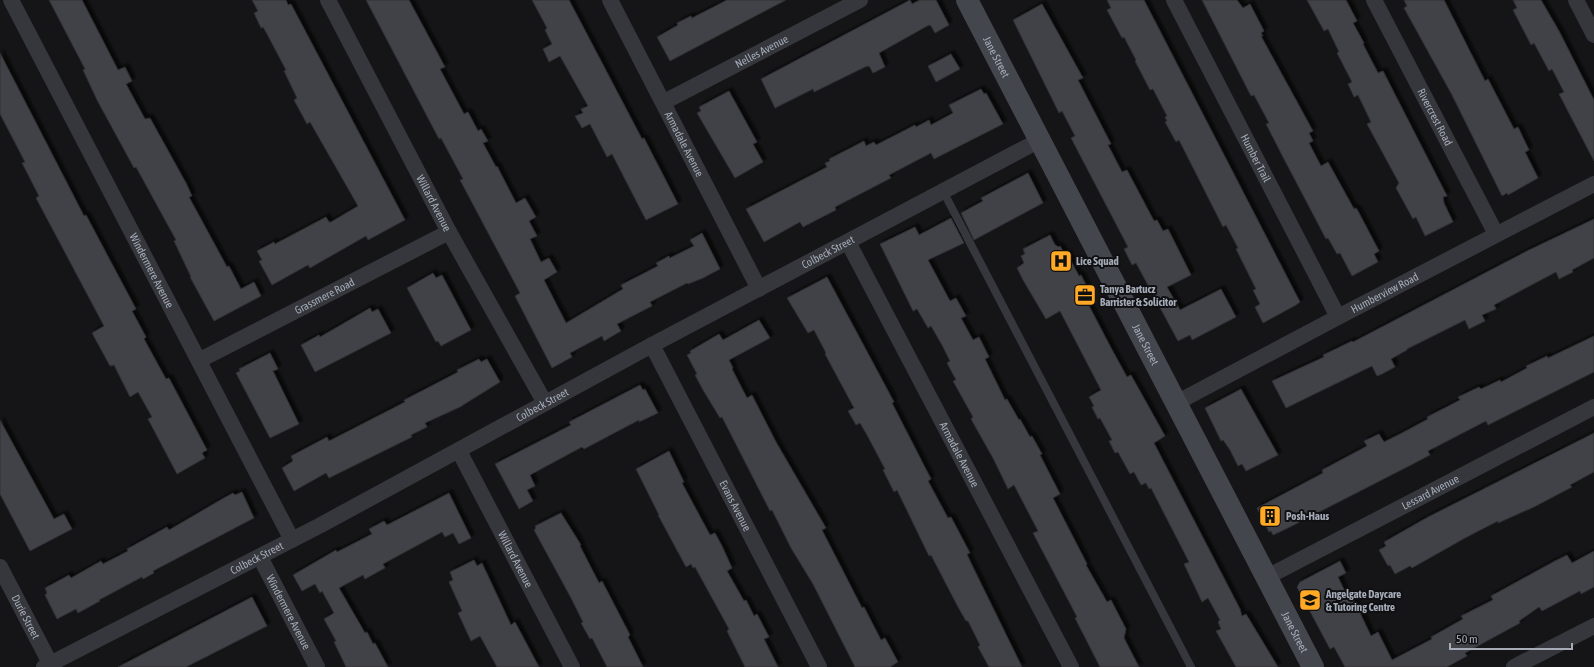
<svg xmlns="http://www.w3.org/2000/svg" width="1594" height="667" font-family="'Asap Condensed',sans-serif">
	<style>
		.building { fill: #404247; stroke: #2e2f33; filter: url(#shadow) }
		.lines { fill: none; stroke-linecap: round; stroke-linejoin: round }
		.lane { stroke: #35373c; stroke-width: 8 }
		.street { stroke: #35373c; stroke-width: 16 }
		.secondary { stroke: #43464c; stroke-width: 22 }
		.labels { text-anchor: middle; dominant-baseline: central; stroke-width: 4; stroke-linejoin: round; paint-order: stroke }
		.street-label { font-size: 11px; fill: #a5acb8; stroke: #101012 }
		.poi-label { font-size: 11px; font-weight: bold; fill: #a5acb8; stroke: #101012; text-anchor: start }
	</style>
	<defs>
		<filter id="shadow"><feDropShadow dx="3.5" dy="-3.5" stdDeviation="1" flood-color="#0009"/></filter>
	</defs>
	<rect width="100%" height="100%" fill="#151517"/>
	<path class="building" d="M49,0H82L118,70L125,67L132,81L126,84L145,119L150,118L186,183L192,196L189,197L227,267L229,266L241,289L254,282L261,296L214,321L190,277H191L174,241L176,240L136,167L134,168L97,100L83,70L85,69Z
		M252,0H286L288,5L291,4L405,220L368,240L366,236L310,268L308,265L272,285L259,261L262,260L257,251L274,242L275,244L326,217L329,222H331L358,206L310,122L307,124L294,100L297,98L284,71L286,70L267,34L263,27L261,28L254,13L258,11Z
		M366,0H409L445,67L440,69L464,114L468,112L478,131L481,129L488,141L483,143L496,167L497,166L516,203L525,198L536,217L529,221L537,236L530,239L541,262L549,258L557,272L544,280L566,323L623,289L621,285L658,266L656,263L669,256L670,258L694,246L690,240L702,233L720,269L703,278L688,284L687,283L650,302L652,306L617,324L621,331L604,341L602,336L570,353L572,357L552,368L515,296L520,293L460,180L463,179L441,138L439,139Z
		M532,0H569L642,139L644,138L678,204L646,220L612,154L607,157L590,124L582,128L575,116L583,113L581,109L588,106L560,56L549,62L543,49L552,44L545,30L547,28Z
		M727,0H786L670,61L657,37L678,25L677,23L691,16L692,18Z
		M910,0L912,4L920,0H936L949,25L935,33L931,26L929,25L879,53L885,67L873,73L869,66L865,67L814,92L813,89L775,108L761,79Z
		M1107,0H1144L1300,302L1296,305L1263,323L1255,307L1260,304L1253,290L1256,289L1236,249L1238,248L1226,225L1223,227L1179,140L1176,142L1165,122L1167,121L1165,117L1167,116L1153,89L1150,90L1135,61L1136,60L1124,37L1122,38L1107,10L1111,8Z
		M1202,0H1237L1243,8L1250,4L1264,31L1261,33L1263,36H1261L1313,131L1309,133L1313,141L1309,143L1321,166L1328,162L1354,209L1356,208L1358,211L1379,251L1374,254L1378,262L1352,276L1340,253L1337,254L1328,238L1326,239L1284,159L1266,124L1269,123L1254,95L1251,96Z
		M1307,0H1346L1357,21L1353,23L1364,43L1363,44L1378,73L1383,71L1447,196L1443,197L1444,203L1453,222L1425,236L1416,217L1413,219L1396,188L1399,183L1367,124L1371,122L1358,95L1354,97L1348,84L1352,82L1337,53L1339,52L1328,29L1324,31Z
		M1404,0H1444L1485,81L1488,79L1514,129L1518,127L1529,150L1525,152L1538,178L1508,195L1507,193L1502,196L1452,95L1404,8L1407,6Z
		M1513,0H1541L1559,31L1594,100V161L1559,94L1564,92L1552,69L1549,71L1534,43L1531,45L1513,10L1517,8Z
		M1042,4L1083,78L1078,80L1111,144L1108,145L1122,172L1127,170L1154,221L1157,220L1163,231L1168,229L1191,275L1167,287L1180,310L1221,289L1236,317L1192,340L1190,335L1178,341L1136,263L1132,265L1124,249L1128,247L1071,138L1075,136L1062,111L1059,113L1013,20Z
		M0,53L84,216L86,215L136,309L132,311L146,337L144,339L166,379L169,378L207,450L202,453L205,458L177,474L148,419L152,417L138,392L130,397L114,365L110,366L92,333L104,326L36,198L39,196L22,163L25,162L0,114Z
		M951,54L960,69L936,82L928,66Z
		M981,89L984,94L986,93L1003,124L934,159L931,153L889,175L891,178L835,207L836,210L803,227L800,222L764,242L746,209L827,167L825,163L830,161L829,159L864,141L866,146L874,142L876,145L915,125L916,127L929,120L931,125L953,113L949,105Z
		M729,91L757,142L753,144L763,162L735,178L697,113L701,111L699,107Z
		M1028,173L1043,203L974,240L961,213L983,201L981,198Z
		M951,218L964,243L928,260L950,301L956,298L966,316L961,318L973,340L979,337L989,357L985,359L1005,400L1007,399L1019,420L1020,419L1030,437L1032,436L1042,454L1040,455L1060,494L1053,498L1087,564L1086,565L1107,602L1111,600L1126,629L1124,638L1139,667H1100L1075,618L1077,617L1033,533L1038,531L1014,485L1008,489L994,460L971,419L973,417L953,381L956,380L947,363L950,361L942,345L931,326L928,328L917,309L913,311L880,244L915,227L919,235Z
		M1594,219V258L1572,270L1573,272L1559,279L1556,272L1494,305L1496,309L1482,315L1485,321L1469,329L1465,320L1407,349V350L1391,359L1395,367L1382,374L1377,376L1372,366L1286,408L1272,381L1324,357L1323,355L1352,341L1353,342L1527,251Z
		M1050,235L1055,245H1056L1058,247L1060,246L1065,254L1067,253L1079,276L1081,275L1091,295L1085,298L1110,346L1127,377L1131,375L1165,436L1154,443L1240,609L1242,616L1246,614L1278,667H1236L1216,631L1221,629L1218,622L1220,620L1208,598L1202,602L1184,564L1189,562L1151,488L1149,489L1146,483L1141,485L1134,472L1130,474L1118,452L1115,453L1109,441L1112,440L1100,418L1098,419L1092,407L1094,406L1089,397L1101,390L1060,311L1046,319L1023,280L1017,268L1024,263L1021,256L1025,254L1023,249Z
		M433,273L436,278L442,275L471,330L441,346L438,341L436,342L407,288Z
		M827,277L894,402L892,403L931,479L928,481L948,518L951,517L970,553L967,554L970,561L1022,667H989L978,647L980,645L968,621H966L958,607L931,555L929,556L897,490L894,492L883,470L885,469L867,435L860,423L856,425L848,411L854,408L825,354L826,353L814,330L808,333L787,298Z
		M370,308L372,312L378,309L391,333L315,372L301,345L319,335L320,337Z
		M759,320L770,338L729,360L733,368L732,369L747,398L752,395L776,442L826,528L822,530L862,608L864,607L881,640L885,638L898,662L890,667H855L813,584L791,548L772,510L770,511L722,417L720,418L703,390L695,375L697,374L687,355L691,353L690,351L719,334L723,340Z
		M1594,336V372L1488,425L1486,421L1428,451L1430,455L1411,465L1286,529L1273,535L1271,531L1269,532L1257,508L1323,473L1322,470L1367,446L1364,441L1379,434L1384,442L1400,434L1428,419L1427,417L1460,400L1458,397L1479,387L1481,389L1500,380L1501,382L1527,368L1526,366L1547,356L1548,358Z
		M270,353L278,369L273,371L299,424L270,438L236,373L240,371L239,369Z
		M479,359L481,362L487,359L500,382L460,407L425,423L427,427L411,435L412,437L329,478L326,473L294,491L282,468L293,461L291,456L327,437L329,441L405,402L404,400L439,382L458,372L457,370Z
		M640,385L643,390L645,389L658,413L639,422V420L584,449L582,447L530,475L535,486L527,490L533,501L519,509L495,464L571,425L569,422Z
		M1241,389L1278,455L1246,471L1242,464L1238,466L1230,450L1223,440L1221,441L1205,408Z
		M0,420L54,519L64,514L72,529L30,551L0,494Z
		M1594,433V472L1570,485L1572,487L1534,507L1498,523V521L1465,538L1412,568L1410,566L1395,574L1390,565L1388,566L1379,550L1386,546L1384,542L1428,517Z
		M669,451L684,482L682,483L710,535L715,533L722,546L732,568L727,571L744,601L746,600L754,616L757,614L769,637L764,639L778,667H745L727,631L729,629L695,567L693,568L691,564L686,567L658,515H659L636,469Z
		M242,492L254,518L153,571L154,573L143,579L142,577L99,600L100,601L78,613L76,609L57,619L45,595L47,593L45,588L69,575L71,578L101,561L103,564L128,551L127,549L167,527L169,530L222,499L233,493L235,495Z
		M449,493L471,538L459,544L453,533L445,537L442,532L383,564L385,568L365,579L363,575L339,588L365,633L367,632L373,644L375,643L388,667H346L334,642L336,641L324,619L334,613L322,591L320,593L315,584L302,591L293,575L336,550L337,552L372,534L369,529L384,521L387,525Z
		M561,513L581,545L580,546L599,583L602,581L630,635L628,637L643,667H607L592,638L590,639L581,623L583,622L571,598L534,530L536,528L535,526Z
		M1594,551V587L1581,594L1580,591L1542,611L1539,607L1519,621L1520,623L1465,653L1467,656L1447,667H1345L1334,647L1330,649L1297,587L1300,582L1340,561L1346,573L1338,577L1350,602L1354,600L1371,636L1378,632L1392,660L1432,639L1431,637L1463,619L1461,616L1493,600L1491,596L1553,562L1567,555L1572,563Z
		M474,560L477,566L482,563L511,625L515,622L539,667H497L480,636L471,641L458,613L462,611L449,582L453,580L450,572Z
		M252,597L267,626L186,667H118Z"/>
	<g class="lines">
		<path class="lane" d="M943,191L1191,667"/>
		<g class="street">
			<path id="s1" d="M11,0L292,540"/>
			<path id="s2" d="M328,0L449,232L545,403"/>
			<path id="s3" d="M610,0L759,289"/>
			<path id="s4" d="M1174,0L1338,317"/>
			<path id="s5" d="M1374,0L1496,234"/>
			<path d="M1576,0L1594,35"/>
			<path id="s6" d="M664,102L860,0"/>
			<path id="s7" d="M848,242L1071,667"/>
			<path id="s8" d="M652,345L819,667"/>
			<path id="s9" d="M200,360L449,232"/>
			<path id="s10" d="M1176,403L1338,317L1594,184"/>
			<path id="s11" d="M459,451L572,667"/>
			<path id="s12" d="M260,557L317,667"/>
			<path id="s13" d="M0,567L52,667"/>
			<path id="s14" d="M1267,577L1594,407"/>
			<path id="s15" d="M44,667L319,526L652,345L1040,140"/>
			<path d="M1514,667L1594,626"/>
		</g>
		<path class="secondary" id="s16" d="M967,0L1313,667"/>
	</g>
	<defs>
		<g id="hospital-square" transform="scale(1.15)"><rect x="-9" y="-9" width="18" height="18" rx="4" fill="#ffa924" stroke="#101012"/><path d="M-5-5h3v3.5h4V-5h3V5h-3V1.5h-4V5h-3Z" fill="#111"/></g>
		<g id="office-square" transform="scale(1.15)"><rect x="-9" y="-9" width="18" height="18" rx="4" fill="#ffa924" stroke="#101012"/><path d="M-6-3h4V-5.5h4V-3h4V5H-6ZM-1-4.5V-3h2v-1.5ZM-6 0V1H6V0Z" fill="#111"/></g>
		<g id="building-square" transform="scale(1.15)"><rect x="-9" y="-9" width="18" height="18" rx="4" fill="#ffa924" stroke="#101012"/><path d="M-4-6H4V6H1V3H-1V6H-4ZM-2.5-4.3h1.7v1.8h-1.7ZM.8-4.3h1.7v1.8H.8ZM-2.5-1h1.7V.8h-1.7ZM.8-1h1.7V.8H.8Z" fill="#111"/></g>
		<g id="school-square" transform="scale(1.15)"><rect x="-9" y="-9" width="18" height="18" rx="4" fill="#ffa924" stroke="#101012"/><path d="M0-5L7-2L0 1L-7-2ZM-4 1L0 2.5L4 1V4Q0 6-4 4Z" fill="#111"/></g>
	</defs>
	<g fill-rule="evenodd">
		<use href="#hospital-square" x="1061" y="261"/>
		<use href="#office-square" x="1085" y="295"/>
		<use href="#building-square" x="1270" y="516"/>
		<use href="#school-square" x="1310" y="600"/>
	</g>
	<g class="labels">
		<g class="street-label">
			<text stroke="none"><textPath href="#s6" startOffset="110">Nelles Avenue</textPath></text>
			<text stroke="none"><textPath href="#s16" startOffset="64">Jane Street</textPath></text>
			<text stroke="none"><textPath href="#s5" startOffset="132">Rivercrest Road</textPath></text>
			<text stroke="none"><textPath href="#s3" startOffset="162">Armadale Avenue</textPath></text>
			<text stroke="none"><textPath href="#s4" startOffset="178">Humber Trail</textPath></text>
			<text stroke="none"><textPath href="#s2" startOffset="229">Willard Avenue</textPath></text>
			<text stroke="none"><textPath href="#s15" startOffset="887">Colbeck Street</textPath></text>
			<text stroke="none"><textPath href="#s1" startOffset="305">Windermere Avenue</textPath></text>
			<text stroke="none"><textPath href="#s10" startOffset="236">Humberview Road</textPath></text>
			<text stroke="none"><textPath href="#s9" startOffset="140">Grassmere Road</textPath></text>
			<text stroke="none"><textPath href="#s16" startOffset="388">Jane Street</textPath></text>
			<text stroke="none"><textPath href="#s15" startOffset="563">Colbeck Street</textPath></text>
			<text stroke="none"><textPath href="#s7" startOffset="240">Armadale Avenue</textPath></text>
			<text stroke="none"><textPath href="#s14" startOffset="184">Lessard Avenue</textPath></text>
			<text stroke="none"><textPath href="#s8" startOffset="181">Evans Avenue</textPath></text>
			<text stroke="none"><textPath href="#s15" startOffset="239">Colbeck Street</textPath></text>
			<text stroke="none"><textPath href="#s11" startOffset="122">Willard Avenue</textPath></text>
			<text stroke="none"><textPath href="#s12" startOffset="62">Windermere Avenue</textPath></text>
			<text stroke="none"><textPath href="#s13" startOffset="56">Durie Street</textPath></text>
			<text stroke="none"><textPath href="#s16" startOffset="712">Jane Street</textPath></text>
		</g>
		<g class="poi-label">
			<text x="1076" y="261">Lice Squad</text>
			<text x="1100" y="289">Tanya Bartucz<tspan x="1100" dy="13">Barrister &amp; Solicitor</tspan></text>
			<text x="1286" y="516">Posh-Haus</text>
			<text x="1326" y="594">Angelgate Daycare<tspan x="1326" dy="13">&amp; Tutoring Centre</tspan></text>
		</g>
	</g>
	<path d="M1450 643v6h122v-6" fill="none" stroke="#a5acb8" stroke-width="2"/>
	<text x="1456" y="643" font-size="12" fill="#a5acb8" stroke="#101012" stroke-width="3" paint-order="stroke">50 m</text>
</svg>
